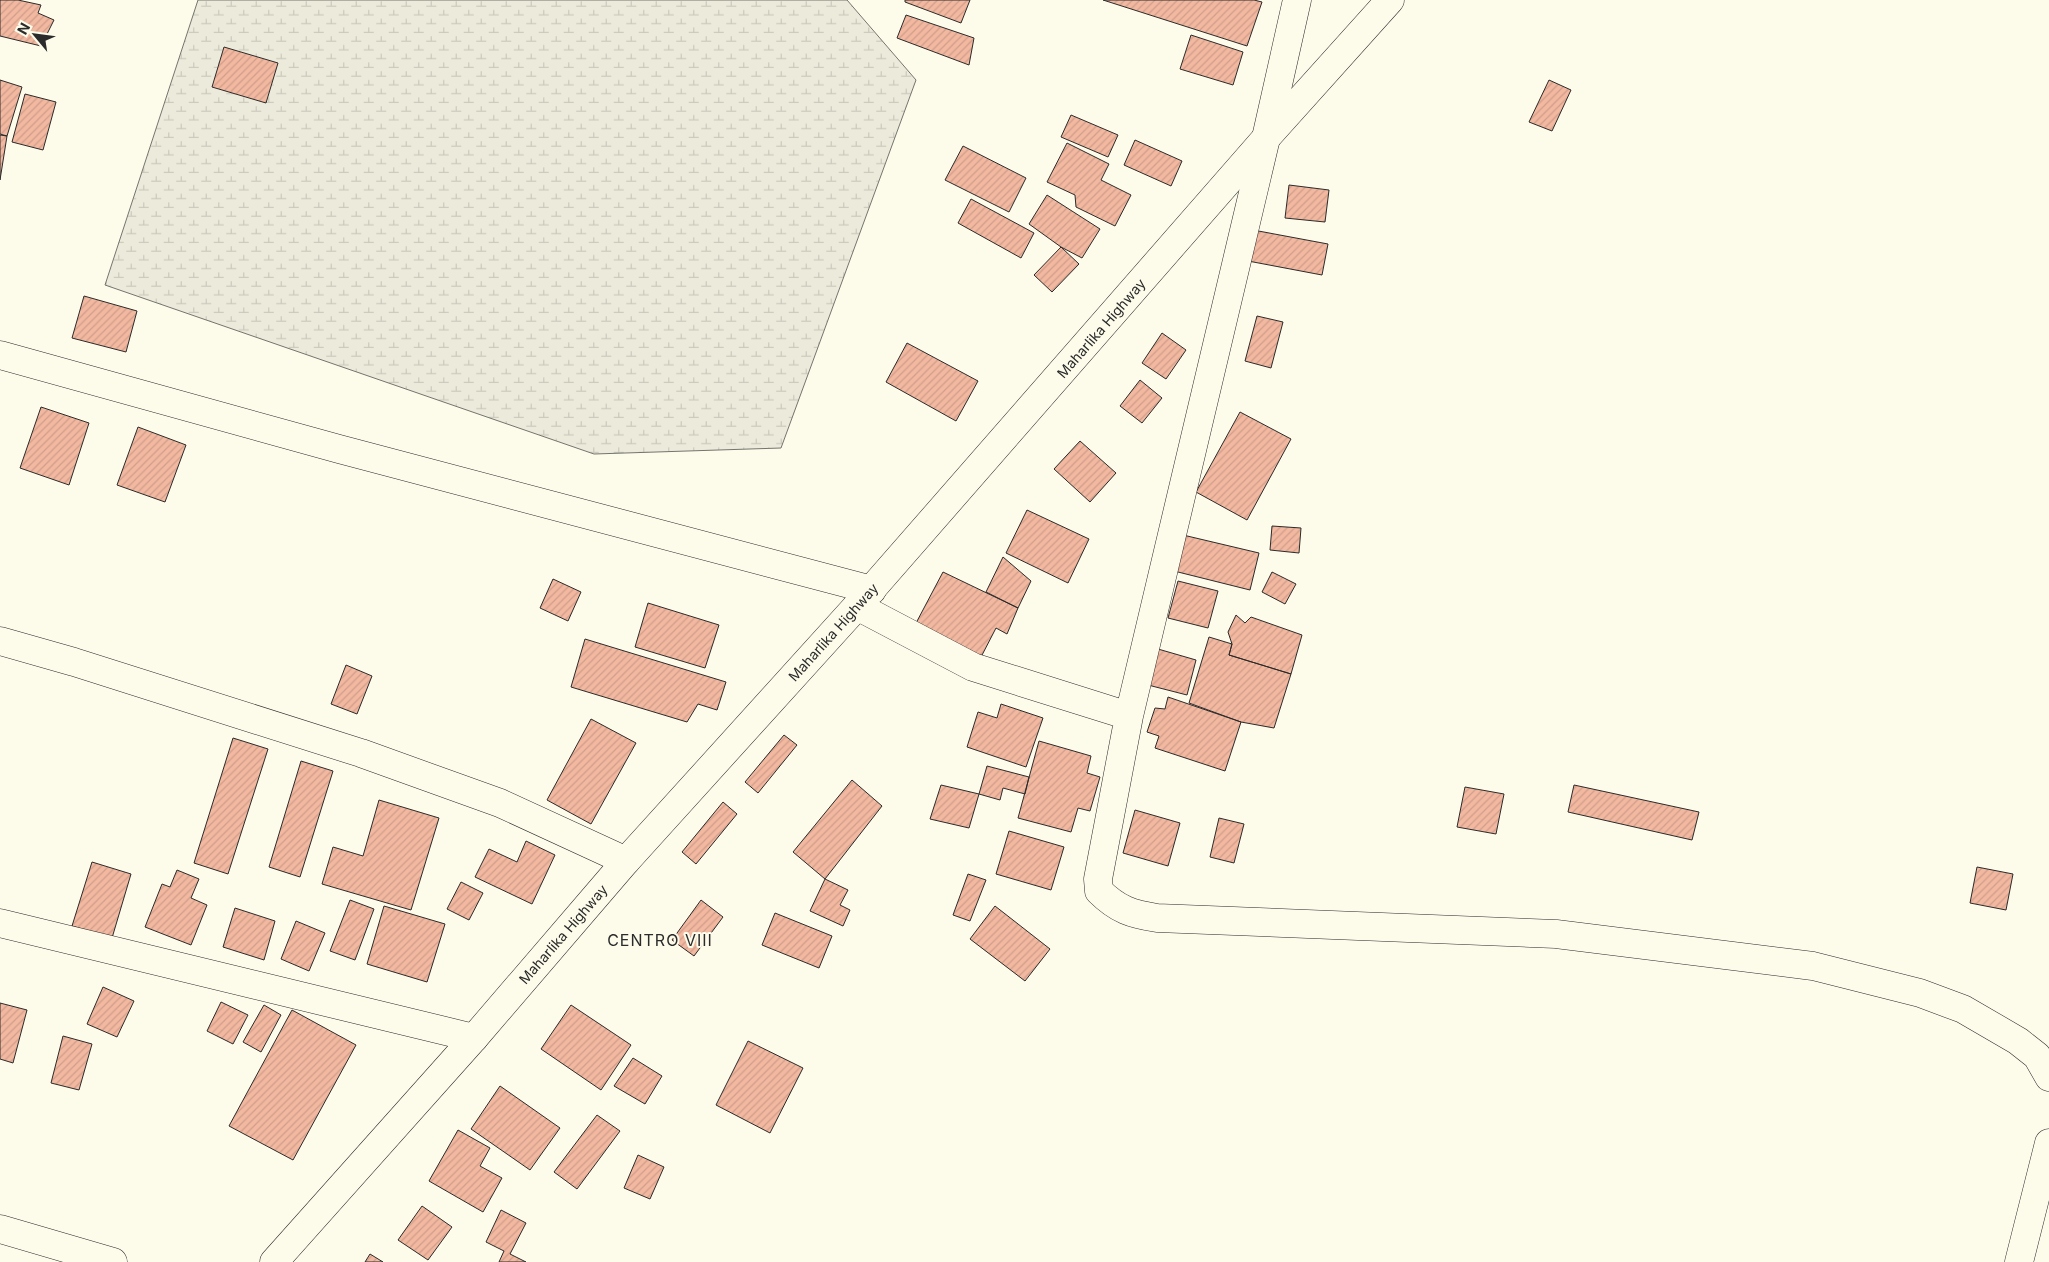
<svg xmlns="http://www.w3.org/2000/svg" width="2049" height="1262" font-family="Inter,sans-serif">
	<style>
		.wetland { fill: url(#wetland-marsh); stroke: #74746e }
		.building { fill: url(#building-hatch); stroke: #2b2b2b }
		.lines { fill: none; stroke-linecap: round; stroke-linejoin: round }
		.minor-casing { stroke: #2b2b2b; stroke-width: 29 }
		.highway-casing { stroke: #2b2b2b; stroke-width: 29 }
		.minor { stroke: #fdfbea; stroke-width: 28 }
		.highway { stroke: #fdfbea; stroke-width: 28 }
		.labels { text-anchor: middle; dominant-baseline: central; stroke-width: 4; stroke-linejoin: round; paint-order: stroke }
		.street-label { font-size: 14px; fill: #2b2b2b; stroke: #fdfbea }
		.quarter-label { font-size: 16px; letter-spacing: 1px; fill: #2b2b2b; stroke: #fdfbea }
	</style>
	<defs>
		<pattern id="wetland-marsh" width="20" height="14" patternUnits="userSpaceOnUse" patternTransform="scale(1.25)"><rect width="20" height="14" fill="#ecebdb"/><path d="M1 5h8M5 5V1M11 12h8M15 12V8" fill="none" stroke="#cbcabc"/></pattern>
		<pattern id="building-hatch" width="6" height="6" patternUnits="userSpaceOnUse" patternTransform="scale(1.25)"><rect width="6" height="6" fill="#f2b8a0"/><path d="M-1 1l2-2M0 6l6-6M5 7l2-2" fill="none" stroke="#d09e8a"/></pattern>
	</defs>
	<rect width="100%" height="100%" fill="#fdfbea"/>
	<path class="wetland" d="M198,0H847L916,80L781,448L594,454L105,285Z"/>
	<path class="building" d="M0,0H18L41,5L38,13L54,20L41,46L0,36Z
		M905,0H970L961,23L905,2Z
		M1103,0H1254L1262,2L1247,46Z
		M906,15L974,38L969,65L897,38Z
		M1191,35L1243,52L1233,85L1180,69Z
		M224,47L278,63L266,103L212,87Z
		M0,80L22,87L7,136L0,134Z
		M1549,80L1571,90L1552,131L1529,122Z
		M25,94L56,102L43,150L12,142Z
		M1071,115L1118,135L1108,157L1061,137Z
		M0,135L7,136L0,180Z
		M1135,140L1182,161L1171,186L1124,165Z
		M1067,143L1109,164L1101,180L1131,195L1115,226L1076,207L1075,195L1047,182Z
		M963,146L1026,178L1009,212L945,180Z
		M1289,185L1329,190L1325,222L1285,218Z
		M1047,195L1100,229L1082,258L1061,247L1029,224Z
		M971,199L1034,233L1021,258L958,223Z
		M1253,230L1328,244L1322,275L1248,261Z
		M1061,247L1079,264L1052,292L1034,275Z
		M84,296L137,311L126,352L72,338Z
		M1257,316L1283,322L1271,368L1245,361Z
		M1162,333L1186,350L1166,379L1142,363Z
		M907,343L978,381L956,421L886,382Z
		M1140,380L1162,398L1142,423L1120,406Z
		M41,407L89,423L69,485L20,468Z
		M1240,412L1291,439L1247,520L1196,492Z
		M138,427L186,445L165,502L117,485Z
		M1080,441L1116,473L1090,502L1054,469Z
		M1027,510L1089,539L1068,583L1006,553Z
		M1272,526L1301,528L1299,553L1270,550Z
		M1183,535L1259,553L1250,590L1174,571Z
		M1003,557L1031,581L1018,608L986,592Z
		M943,572L1018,608L1007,634L996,628L980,659L915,625Z
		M1272,572L1296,584L1285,604L1262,592Z
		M553,579L581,592L568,621L540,608Z
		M1178,581L1218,591L1208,628L1168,618Z
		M648,603L719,625L705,668L635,647Z
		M1236,615L1245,623L1251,617L1302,635L1291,674L1229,655L1232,644L1228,632Z
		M1209,637L1232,644L1229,655L1291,674L1274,728L1241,722L1189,703Z
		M585,639L726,682L717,710L698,704L687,722L571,687Z
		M1158,649L1196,660L1187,695L1148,685Z
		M346,665L372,676L357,714L331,704Z
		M1168,697L1241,722L1225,771L1155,748L1159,736L1147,732L1155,708L1165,709Z
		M1001,704L1043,718L1026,767L967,747L978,712L997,718Z
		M591,719L636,743L591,824L547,800Z
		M784,735L797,745L758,793L745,782Z
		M233,738L268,749L228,874L194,863Z
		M1039,741L1091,756L1087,773L1100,777L1090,811L1078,808L1071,832L1018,818Z
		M301,761L333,771L300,877L269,867Z
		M987,766L1029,777L1025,794L1003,788L1000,800L979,794Z
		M852,780L882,806L825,879L793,852Z
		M941,785L979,794L969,828L930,819Z
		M1574,785L1699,812L1692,840L1568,812Z
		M1465,787L1504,794L1496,834L1457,827Z
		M379,800L439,818L411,910L322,884L333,847L363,856Z
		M723,802L737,814L696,864L682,852Z
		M1135,810L1180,823L1168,866L1123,853Z
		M1219,818L1244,824L1234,863L1210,857Z
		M1009,831L1064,847L1051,890L996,874Z
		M526,841L555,855L532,904L475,877L489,849L517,862Z
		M92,862L131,874L112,938L72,926Z
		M1977,867L2013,874L2006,910L1970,903Z
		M177,870L199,879L191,898L207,905L191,945L145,927L162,884L170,887Z
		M968,874L986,880L970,921L953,915Z
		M825,879L848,890L840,905L850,910L843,926L810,911Z
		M461,882L483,893L469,920L447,909Z
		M350,900L374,909L355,960L330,951Z
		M701,900L723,917L694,956L672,940Z
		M384,906L445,924L427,982L367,964Z
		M995,906L1050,949L1025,981L970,939Z
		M235,908L275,921L264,960L223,947Z
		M775,913L832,936L819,968L762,945Z
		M296,921L325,933L309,971L281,959Z
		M103,987L134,1001L117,1037L87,1024Z
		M221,1002L248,1015L233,1044L207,1031Z
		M0,1003L27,1010L13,1063L0,1059Z
		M264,1005L281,1015L261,1052L243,1042Z
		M571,1005L631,1045L601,1090L541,1049Z
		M292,1010L356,1045L293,1160L229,1126Z
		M63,1036L92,1044L79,1090L51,1083Z
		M748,1041L803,1068L770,1133L716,1105Z
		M633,1058L662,1076L645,1104L614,1086Z
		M500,1086L560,1128L530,1170L471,1129Z
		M597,1115L620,1131L577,1189L554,1172Z
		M458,1130L490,1148L480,1166L502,1178L483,1212L429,1181Z
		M638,1155L664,1167L650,1199L624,1188Z
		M422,1206L452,1227L428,1260L398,1240Z
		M501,1210L526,1223L510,1254L526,1262H499L504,1251L486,1242Z
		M370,1254L383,1262H365Z"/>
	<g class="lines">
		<g class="minor-casing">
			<path id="minor" d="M1297,0L1266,138L1129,716L1098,879L1099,891C1118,910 1132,914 1157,918L1556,934L1813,966L1920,993L1963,1009L2018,1041L2037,1056L2049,1077
				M0,355L339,449L872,590
				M857,606L973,667L1129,716
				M0,641L74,662L361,753L500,803L626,861
				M0,923L474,1038
				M0,1229L113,1262
				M2019,1262L2049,1143"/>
		</g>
		<g class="highway-casing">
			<path id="highway" d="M274,1262L474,1038L626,861L857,606L1266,138L1390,0"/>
		</g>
		<use href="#minor" class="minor"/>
		<use href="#highway" class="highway"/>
	</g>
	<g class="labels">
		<g class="street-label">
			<text transform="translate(1101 328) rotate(-49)">Maharlika Highway</text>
			<text transform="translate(833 632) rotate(-48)">Maharlika Highway</text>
			<text transform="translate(563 934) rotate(-49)">Maharlika Highway</text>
		</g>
		<g class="quarter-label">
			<text x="660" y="940">CENTRO VIII</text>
		</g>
	</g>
	<g transform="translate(35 35) rotate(299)" stroke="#fdfbea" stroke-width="4" paint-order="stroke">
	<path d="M0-4L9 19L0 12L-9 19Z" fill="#2b2b2b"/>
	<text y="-8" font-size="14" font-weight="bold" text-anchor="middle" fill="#2b2b2b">N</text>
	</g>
</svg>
